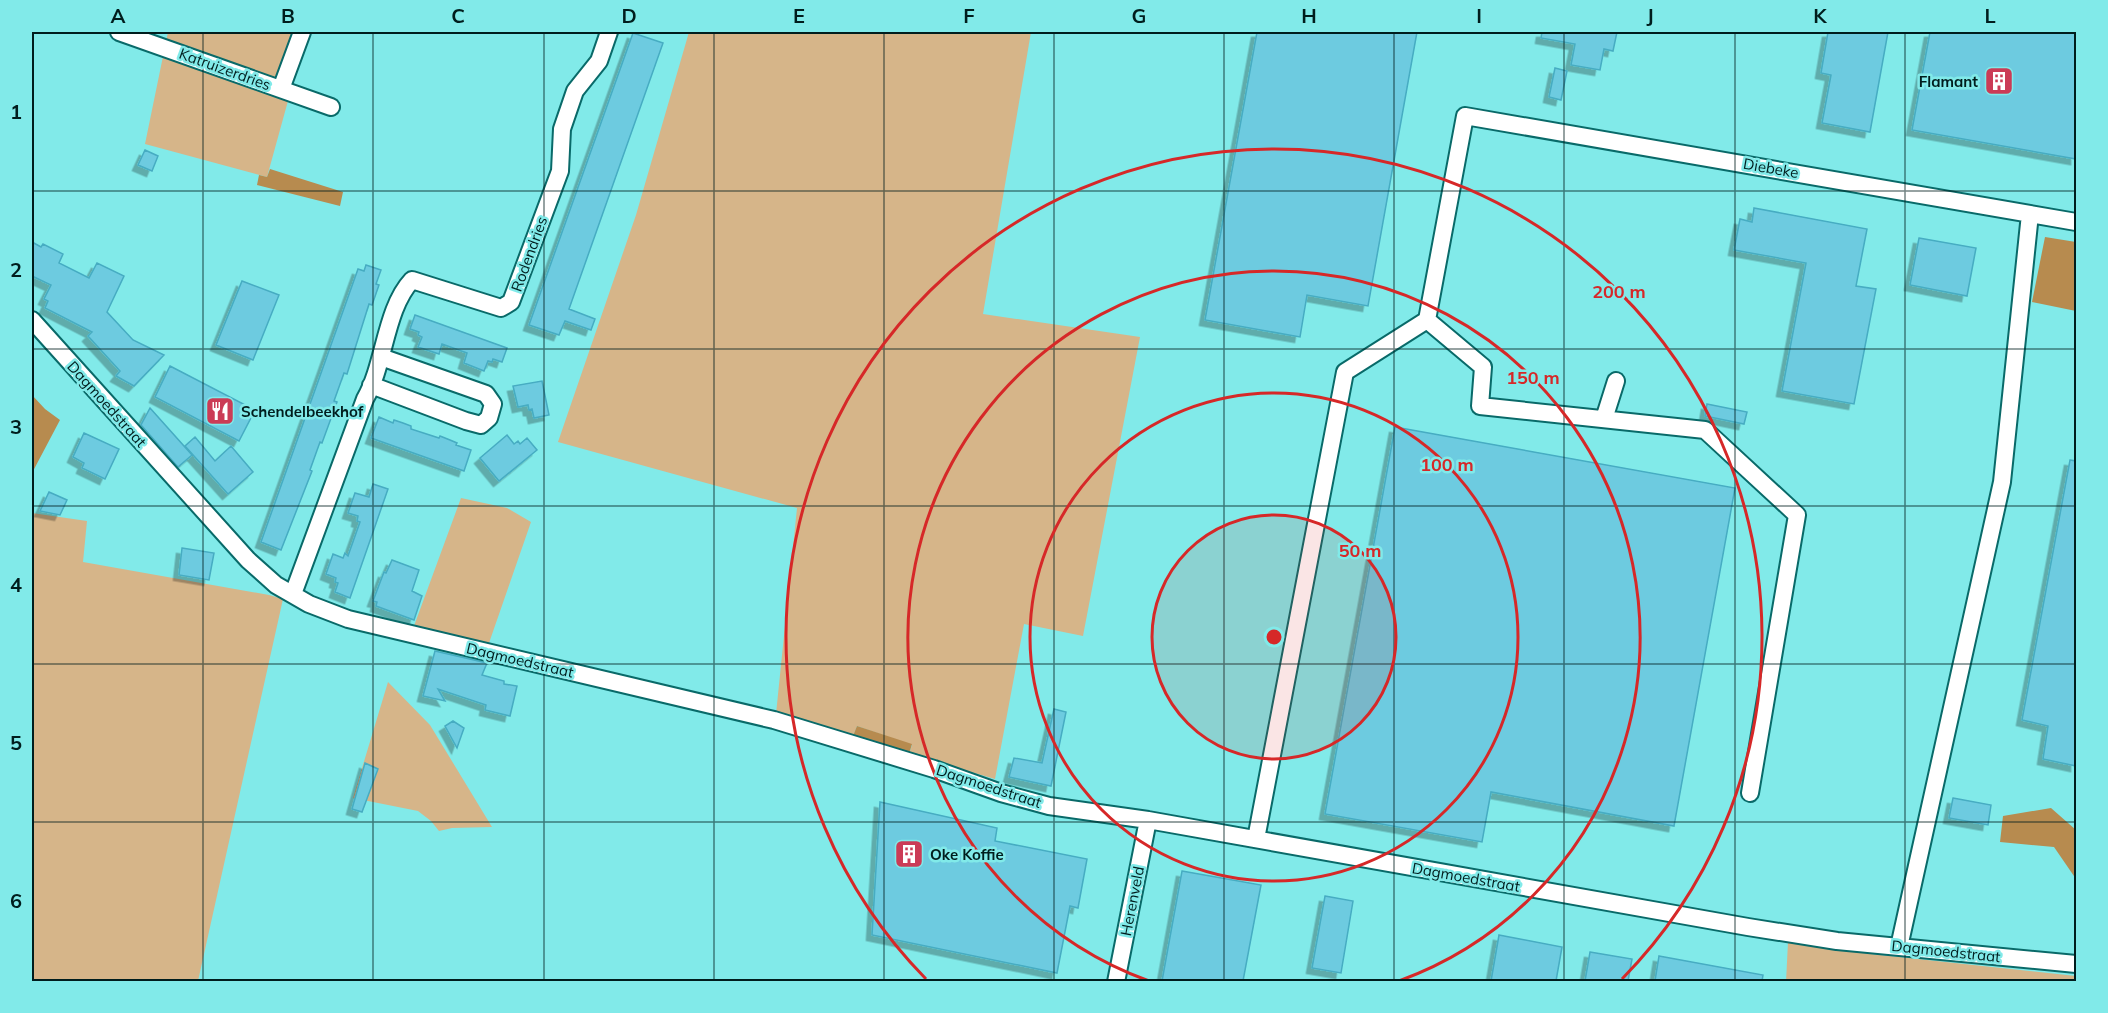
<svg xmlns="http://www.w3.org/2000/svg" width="2108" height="1013" font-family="Mulish,sans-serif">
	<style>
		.green { fill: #d6b589 }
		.forest { fill: #b78b4f }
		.building { fill: #6dcbe0; stroke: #46acc2; stroke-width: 1.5; filter: url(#shadow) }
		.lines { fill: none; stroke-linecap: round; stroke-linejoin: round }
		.minor-casing { stroke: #096a69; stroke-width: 20 }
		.minor { stroke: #fff; stroke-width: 16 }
		.grid { fill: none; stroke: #001d1d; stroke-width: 1.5; stroke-opacity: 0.55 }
		.ring { fill: none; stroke: #d62828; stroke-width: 3 }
		.labels { text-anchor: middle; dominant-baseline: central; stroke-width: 5; stroke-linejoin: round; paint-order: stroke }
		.street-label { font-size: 15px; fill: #001d1d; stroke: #81eae9 }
		.poi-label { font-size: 15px; font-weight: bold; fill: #001d1d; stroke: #81eae9; text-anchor: start }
		.centre { fill: #d62828; stroke: #81eae9; stroke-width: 3 }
		.ring-label { font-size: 18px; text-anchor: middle; font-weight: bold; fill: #d62828; stroke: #81eae9; stroke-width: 5; stroke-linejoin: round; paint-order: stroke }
		.neatline { fill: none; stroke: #001d1d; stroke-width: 2 }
		.grid-label { font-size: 20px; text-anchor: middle; font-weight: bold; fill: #001d1d }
	</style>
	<defs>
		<filter id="shadow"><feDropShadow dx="-5.5" dy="5.5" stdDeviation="0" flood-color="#0004"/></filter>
	</defs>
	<rect width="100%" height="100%" fill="#81eae9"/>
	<path class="green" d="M168,32H307L267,177L145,144Z
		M689,32H1031L983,314L1140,337L1083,636L1024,624L995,779L909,754L912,745L857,726L853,736L776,714L797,508L558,442L636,215Z
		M461,498L507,508L531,522L489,643L414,626Z
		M32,513L87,521L83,562L269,595L283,599L198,981H32Z
		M388,682L430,725L492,827L452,828L439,831L431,821L418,811L353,798Z
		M1788,942L1871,954L2076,976V982H1786Z"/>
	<path class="forest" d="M270,169L343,192L340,206L257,185L259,175L267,177Z
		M2045,237L2076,242V311L2032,302Z
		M32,395L45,409L60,420L32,473Z
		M857,726L912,744L909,754L853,736Z
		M2051,808L2076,830V879L2054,847L2000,842L2003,816Z"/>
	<path class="building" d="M1257,32H1417L1368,306L1307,295L1300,337L1205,320Z
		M1542,32H1617L1613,51L1604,49L1600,70L1571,65L1575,44L1541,38Z
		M1828,32H1888L1870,132L1822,123L1831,75L1821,73Z
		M1930,32H2076V159L1912,130Z
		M633,33L663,43L569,309L595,319L591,330L565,321L559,335L529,325Z
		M1555,68L1567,71L1561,100L1549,97Z
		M145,150L158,156L152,171L138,165Z
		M1754,208L1867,229L1856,286L1876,289L1854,404L1782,391L1806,263L1734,250L1740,219L1752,222Z
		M1919,238L1976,248L1967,296L1910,285Z
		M32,242L41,247L43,244L63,254L59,263L89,278L97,263L124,276L107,312L133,340L164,355L134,386L116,376L120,371L88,336L92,332L45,308L48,301L44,299L51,285L32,276Z
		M366,265L381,270L376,284L379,285L372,305L369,304L347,374L344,373L334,401L337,402L322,443L320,442L310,470L312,471L281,550L261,542L358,269L364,271Z
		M242,281L279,295L253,360L216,345Z
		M415,315L507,348L502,362L493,359L492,362L488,361L484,371L464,363L467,353L442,344L439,354L418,347L422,337L418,335L419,332L410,329Z
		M170,366L255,410L239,441L155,397Z
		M542,381L549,415L534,418L532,409L529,410L528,405L518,407L513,386Z
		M1707,404L1747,412L1744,424L1705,416Z
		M150,408L192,455L178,467L141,425Z
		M379,417L393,423L394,420L403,423L411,426V429L439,438L440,436L450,440L457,443L456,445L471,450L464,471L371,438Z
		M1395,427L1735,488L1674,826L1491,792L1482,842L1325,814Z
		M84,433L119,449L105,479L82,468L84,463L73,457Z
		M507,435L514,444L518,441L520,444L527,438L537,450L499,481L480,458Z
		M195,437L215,461L231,446L253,472L228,494L185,446Z
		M2070,460L2076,461V766L2043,759L2048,726L2022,720Z
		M373,484L388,489L350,598L335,592L338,583L335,582L336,578L326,574L333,554L343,558L345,553L348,556L360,522L357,521L358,516L348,513L355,493L369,497Z
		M49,492L67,500L60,515L40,511Z
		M182,548L214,553L209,580L179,575Z
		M392,560L419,570L412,591L422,596L414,620L376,606L377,602L373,601L384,572L386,573Z
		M435,651L487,663L482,675L504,681V684L517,686L510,716L485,710L486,705L438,689L445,701L423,696Z
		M1054,709L1066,712L1051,786L1009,777L1014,758L1042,763Z
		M453,721L464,728L457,748L445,726Z
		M365,763L378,769L362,812L352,809Z
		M1953,798L1991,805L1988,825L1949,818Z
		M880,802L997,828L995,841L1087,859L1078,908L1070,906L1057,973L872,935Z
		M1182,871L1261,885L1243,981H1162Z
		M1325,896L1353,901L1341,973L1312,968Z
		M1499,935L1562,947L1556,981H1491Z
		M1590,952L1632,959L1628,981H1585Z
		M1659,956L1763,975L1762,981H1655Z"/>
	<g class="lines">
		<g class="minor-casing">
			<path id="minor" d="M119,32L331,107
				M281,89L302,32
				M32,320L248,560L276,585L309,604L348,619L774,720L934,769L1001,793L1049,806L1148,820L1748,927L1837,941L2076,964
				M371,385L466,421L481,425L489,418L493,404L486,394L381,357
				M1604,419L1616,381
				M293,594L365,399C385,364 385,309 412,280L501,308L511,302L560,171L562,129L575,91L599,61L609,32
				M1750,793L1797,515L1705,430L1480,406L1483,367L1427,320L1465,116L2076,222
				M1256,839L1345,372L1427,320
				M1899,947L2002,482L2030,214
				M1116,982L1148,820"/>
		</g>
		<use href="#minor" class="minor"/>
	</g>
	<path class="grid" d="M203,32V982M373,32V982M544,32V982M714,32V982M884,32V982M1054,32V982M1224,32V982M1394,32V982M1564,32V982M1735,32V982M1905,32V982M32,191H2076M32,349H2076M32,506H2076M32,664H2076M32,822H2076"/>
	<circle cx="1274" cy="637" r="122" fill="#d62828" fill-opacity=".12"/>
	<g class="ring">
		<circle cx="1274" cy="637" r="122"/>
		<circle cx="1274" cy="637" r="244"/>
		<path d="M1149 981A366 366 0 1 1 1399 981"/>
		<path d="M926 979A488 488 0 1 1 1622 979"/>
	</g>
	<defs>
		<g id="building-square" transform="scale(1.5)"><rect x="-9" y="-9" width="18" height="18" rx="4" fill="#cb3b56" stroke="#81eae9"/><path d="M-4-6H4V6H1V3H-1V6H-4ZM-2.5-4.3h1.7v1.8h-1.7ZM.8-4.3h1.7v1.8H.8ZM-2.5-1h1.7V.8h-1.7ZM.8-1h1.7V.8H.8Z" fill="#fff"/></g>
		<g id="restaurant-square" transform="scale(1.5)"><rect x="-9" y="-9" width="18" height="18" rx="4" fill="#cb3b56" stroke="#81eae9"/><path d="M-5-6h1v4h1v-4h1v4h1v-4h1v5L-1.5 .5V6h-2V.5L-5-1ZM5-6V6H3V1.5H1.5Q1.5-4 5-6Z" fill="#fff"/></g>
	</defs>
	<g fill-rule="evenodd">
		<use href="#building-square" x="1999" y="81"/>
		<use href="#restaurant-square" x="220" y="411"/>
		<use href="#building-square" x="909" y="854"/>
	</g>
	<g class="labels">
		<g class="street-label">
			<text transform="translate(225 69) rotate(20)">Katruizerdries</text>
			<text transform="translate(1771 168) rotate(10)">Diebeke</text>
			<text transform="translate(529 254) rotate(-70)">Rodendries</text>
			<text transform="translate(107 404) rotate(48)">Dagmoedstraat</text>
			<text transform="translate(520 660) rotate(13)">Dagmoedstraat</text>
			<text transform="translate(989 786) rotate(18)">Dagmoedstraat</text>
			<text transform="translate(1466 877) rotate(10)">Dagmoedstraat</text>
			<text transform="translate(1132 901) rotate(-79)">Herenveld</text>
			<text transform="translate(1946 951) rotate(6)">Dagmoedstraat</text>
		</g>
		<g class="poi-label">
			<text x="1978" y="81" text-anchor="end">Flamant</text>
			<text x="241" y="411">Schendelbeekhof</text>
			<text x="930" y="854">Oke Koffie</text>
		</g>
	</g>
	<circle cx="1274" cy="637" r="9" class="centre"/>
	<g class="ring-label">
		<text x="1619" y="298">200 m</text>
		<text x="1533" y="384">150 m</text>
		<text x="1447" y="471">100 m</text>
		<text x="1360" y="557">50 m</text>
	</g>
	<rect width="2108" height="1013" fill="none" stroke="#81eae9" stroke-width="66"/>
	<rect x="33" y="33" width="2042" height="947" class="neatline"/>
	<g class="grid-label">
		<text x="118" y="23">A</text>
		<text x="288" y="23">B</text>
		<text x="458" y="23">C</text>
		<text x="629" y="23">D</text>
		<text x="799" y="23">E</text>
		<text x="969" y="23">F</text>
		<text x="1139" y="23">G</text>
		<text x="1309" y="23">H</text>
		<text x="1479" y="23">I</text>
		<text x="1650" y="23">J</text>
		<text x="1820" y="23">K</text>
		<text x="1990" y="23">L</text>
		<text x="16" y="119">1</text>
		<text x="16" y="277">2</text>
		<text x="16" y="434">3</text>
		<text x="16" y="592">4</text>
		<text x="16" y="750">5</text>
		<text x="16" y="908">6</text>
	</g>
</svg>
